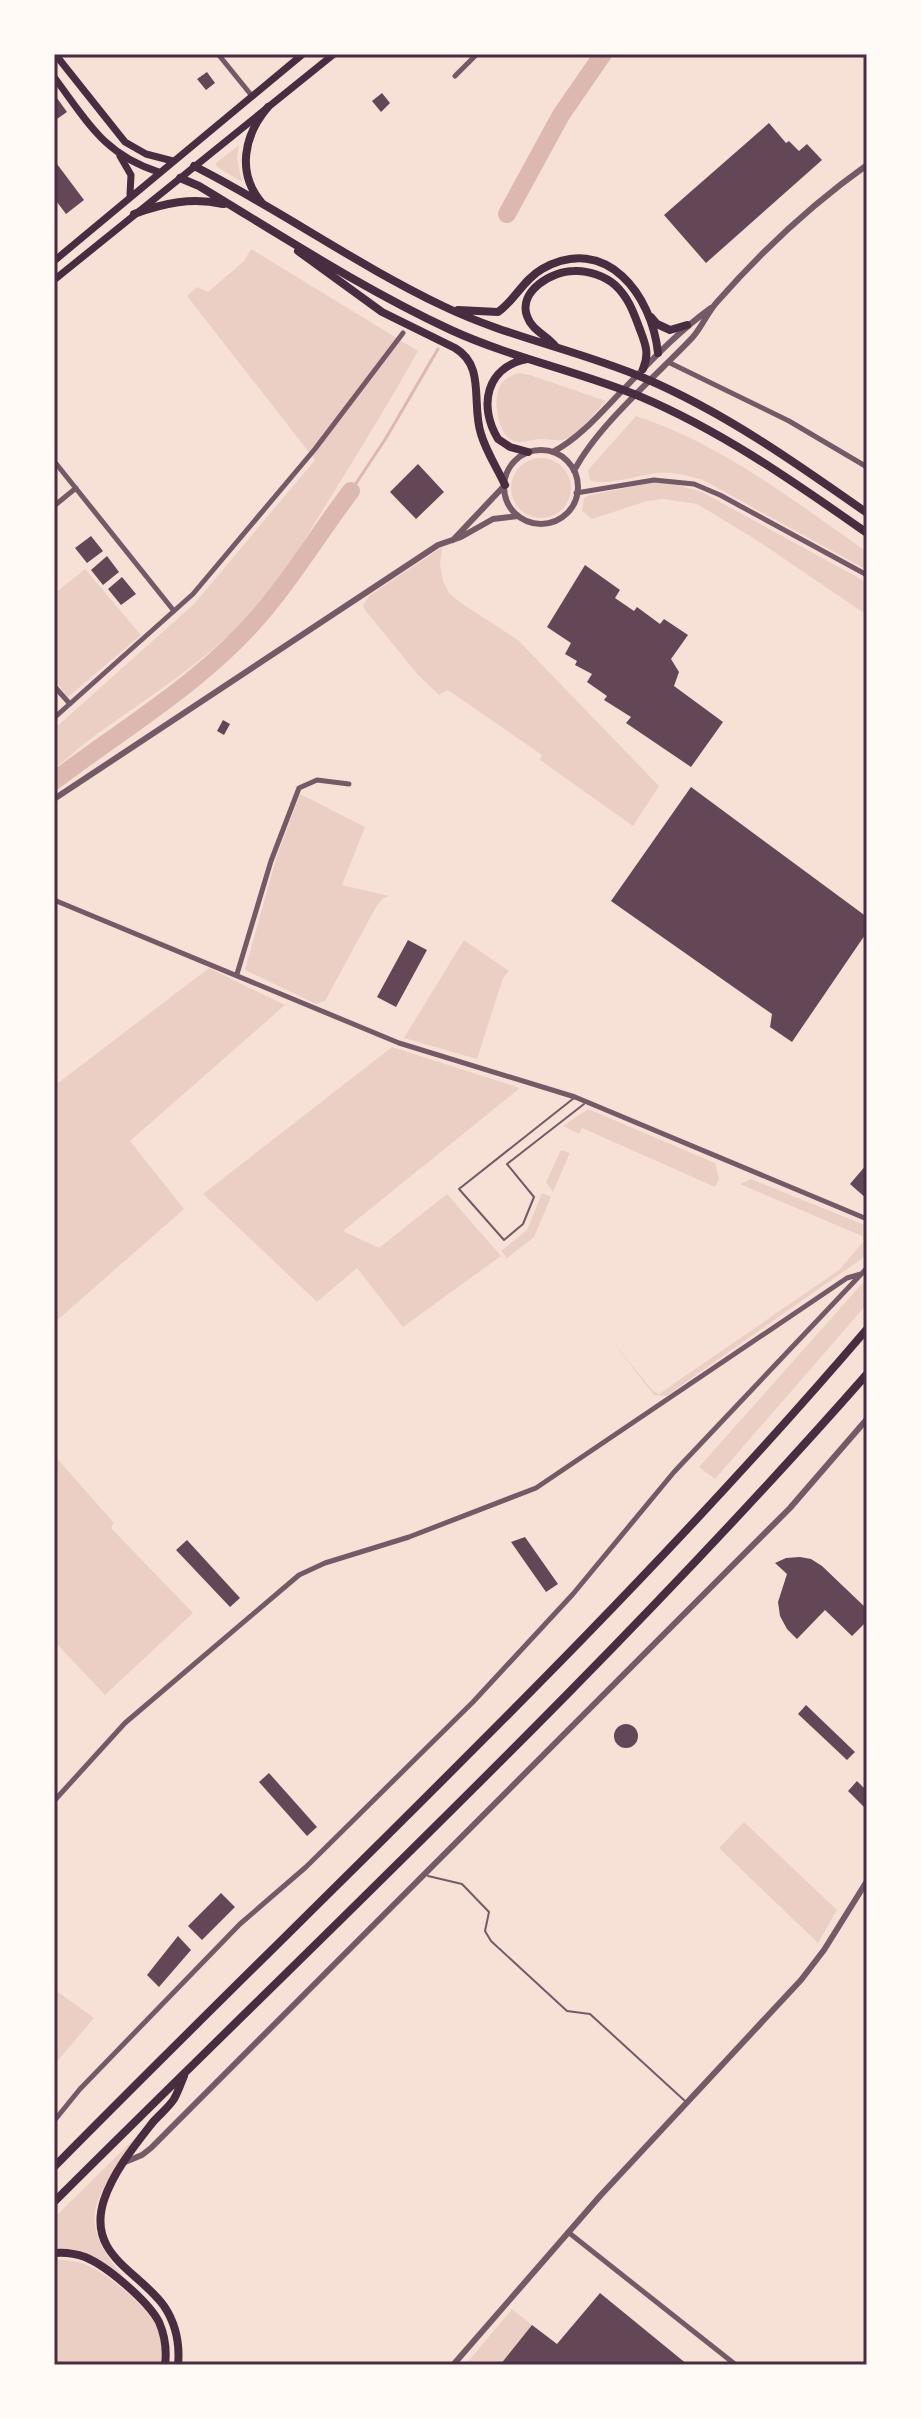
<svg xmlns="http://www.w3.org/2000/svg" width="921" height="2419" font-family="'Open Sans',sans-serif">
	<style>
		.green { fill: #ebcfc5 }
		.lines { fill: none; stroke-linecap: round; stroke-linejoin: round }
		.stream { stroke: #dcb8b0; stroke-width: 3 }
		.river { stroke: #dcb8b0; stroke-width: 18 }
		.building { fill: #644757 }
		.service { stroke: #755966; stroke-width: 2 }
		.minor { stroke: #755966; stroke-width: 5 }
		.tertiary { stroke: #755966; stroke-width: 6 }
		.secondary { stroke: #4a2c40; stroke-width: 7 }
		.primary { stroke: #4a2c40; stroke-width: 7 }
		.trunk { stroke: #4a2c40; stroke-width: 8 }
		.neatline { fill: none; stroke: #4a2c40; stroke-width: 3 }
	</style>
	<rect width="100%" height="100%" fill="#f7e1d7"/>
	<path class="green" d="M239,145L237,158L242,182L217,167L216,163Z
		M251,249L418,351C389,403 358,453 327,503C303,542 282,581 250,614C205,662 150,696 97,734C82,745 68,758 54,769V729L194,604L315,460L187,296L197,287L208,292L244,261Z
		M518,373L530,375L606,401C595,412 584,428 571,437C561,443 552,439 541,439C531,439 520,445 511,440C498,432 493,401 499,388C502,380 510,376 518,373Z
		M636,416C722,444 794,501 867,552V570L703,480C688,476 674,472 659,473C641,474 606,487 590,480L588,470Z
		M511 488a30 30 0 1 1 60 0a30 30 0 1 1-60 0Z
		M651,483H671L702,492L857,577L867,583V615L758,541L697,504L664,499L647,501L592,519L582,511L584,498L590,495Z
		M442,547L440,565L443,581L449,593L461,603L518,640L659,786L633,826L540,760L542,755L448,690L439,695L418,675L365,610L363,605L369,596Z
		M85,569L141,635L68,697L54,680V594Z
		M300,794L365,827L342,885L389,896L382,899L376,907L325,1001L316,1004L245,970L276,859Z
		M464,940L509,971L503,978L477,1059L404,1038Z
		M209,968L285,1005L130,1141L184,1209L54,1323V1086Z
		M392,1047L520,1088L343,1231L379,1248L447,1194L501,1256L403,1327L357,1268L317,1302L203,1194Z
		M588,1109L715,1163L719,1179L715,1187L582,1128L579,1134L563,1126Z
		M561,1150L570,1153L553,1192L546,1182Z
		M751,1179L867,1226V1255L666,1396L654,1395L611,1340L653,1391L659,1394L839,1270L864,1241L862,1236L740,1184Z
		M542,1193L551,1197L534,1237L507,1258L501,1251L527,1230Z
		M867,1278V1304L715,1479L699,1467Z
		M54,1455L114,1523L111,1528L193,1613L105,1695L54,1641Z
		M744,1822L837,1910L818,1943L719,1848Z
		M54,1989L94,2018L54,2065Z
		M136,2137C102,2194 69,2214 124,2277L109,2268L54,2250V2218Z
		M54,2259C67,2260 80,2261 91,2267C111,2277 148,2307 157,2327C162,2339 163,2352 161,2365H54Z
		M512,2309L532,2325L500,2365H465Z"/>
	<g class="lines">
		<path class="stream" d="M351,491L386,438L438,349"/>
		<path class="river" d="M507,214L561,115L603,54
			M54,781C124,728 203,682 260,615C294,576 320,531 351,491"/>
	</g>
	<path class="building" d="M207,72L215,83L206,90L197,79Z
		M382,93L390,103L381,112L372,101Z
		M57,98L67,112L54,121V101Z
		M769,123L786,143L789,141L799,151L807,144L822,160L706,263L664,215Z
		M54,160L84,200L66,214L54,198Z
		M418,464L444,492L416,519L390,492Z
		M91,536L103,551L87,563L75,548Z
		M107,556L119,572L103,585L91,570Z
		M585,565L620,590L615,598L634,611L637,607L660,624L664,619L688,635L671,659L679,672L674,686L723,722L691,767L626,723L631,717L604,700L607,696L587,682L592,674L575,665L577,661L565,654L571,643L547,627Z
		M122,577L136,594L121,605L108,589Z
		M223,720L230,724L224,735L217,731Z
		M691,787L867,917V932L792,1042L770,1027L772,1014L611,901Z
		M408,940L427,950L396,1007L377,997Z
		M867,1164V1199L850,1184Z
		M525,1537L558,1584L546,1592L511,1542Z
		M187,1540L240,1598L230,1607L176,1550Z
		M800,1557L811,1559L822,1566L867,1609V1621L852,1636L825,1610L797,1639L787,1629L780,1616L778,1602L787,1574L775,1563L786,1558Z
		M806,1705L855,1752L847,1760L798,1714Z
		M614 1736a12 12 0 1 1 24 0a12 12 0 1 1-24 0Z
		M269,1773L317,1827L307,1836L259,1782Z
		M857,1781L867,1791V1810L848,1791Z
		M221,1893L235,1907L202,1940L188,1926Z
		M178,1936L191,1950L159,1987L147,1975Z
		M600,2293L688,2365H500L532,2325L557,2344Z"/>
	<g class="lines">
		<path class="service" d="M574,1098L459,1189L504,1240L523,1224L534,1197L507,1164L584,1104
			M428,1876L462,1884L489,1912L485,1931L491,1941L567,2011L590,2014L685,2101"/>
		<path class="minor" d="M218,54L252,96
			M455,76L477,54
			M668,362L789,421L867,467
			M54,461L174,611
			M576,493L654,480L694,484L720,495L867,575
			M54,506L76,488
			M54,686L70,704
			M54,718L193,594L315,449L403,333
			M54,900L399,1043L575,1097L867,1219
			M237,974L271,861L299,788L317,780L349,784
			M54,1801L125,1723L299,1575L325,1563L409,1537L536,1488L847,1278L861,1274
			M54,2121L80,2089L240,1924L306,1867L473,1702L573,1594L674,1472L867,1268
			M568,2232L736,2365"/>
		<path class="tertiary" d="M504 487a37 37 0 1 1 74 0a37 37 0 1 1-74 0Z
			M553,452C579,438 598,416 619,394C648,364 676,333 711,308
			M574,471C597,426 656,376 692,338C702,327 707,313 717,302C761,252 812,204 867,165
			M453,540L505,485
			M54,799L438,545L461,537L493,519L518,516
			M125,2162L142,2155L151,2148L790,1508L867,1419
			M453,2365L600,2196L801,1980L824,1950L867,1881"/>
		<path class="secondary" d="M55,54L125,142L146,154L173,161
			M54,77C87,121 104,155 159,172"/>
		<path class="primary" d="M120,156L131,175L130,194
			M54,261L303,54
			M54,280L334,54"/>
		<path class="trunk" d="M194,166C279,209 357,265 443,306C507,337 578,350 644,378C724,412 796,463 867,513
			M180,178L199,186C282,236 363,289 451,330C512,358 578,371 639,396C722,431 794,482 867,533
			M262,203C236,173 244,135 268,107
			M134,214C164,203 192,197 223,204
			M298,251L382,312L455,348C486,366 471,404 481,434C486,451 497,468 505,485
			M458,310L498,312C515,300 523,280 542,269C606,233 652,295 658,353
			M651,317L657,324L670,330L687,325
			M556,347C547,335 532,331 527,316C518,291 552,271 574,271C587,270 605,276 615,285C628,297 633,311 639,327C645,343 650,353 643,369
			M527,359C486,367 478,406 498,439L510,447L528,452
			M54,2167C327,1890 614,1625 867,1329
			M54,2202C328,1929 611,1665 867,1374
			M54,2253C65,2252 74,2253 85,2257C107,2266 148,2301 159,2322C165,2336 167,2350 165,2365
			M178,2365C180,2344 176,2324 164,2306C139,2271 86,2255 104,2200C113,2172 135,2145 153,2122C160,2114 169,2107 174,2099C178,2092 181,2083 184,2076"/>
	</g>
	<rect width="921" height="2419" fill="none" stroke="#fffaf5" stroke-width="112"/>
	<rect x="56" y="56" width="809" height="2307" class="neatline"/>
</svg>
